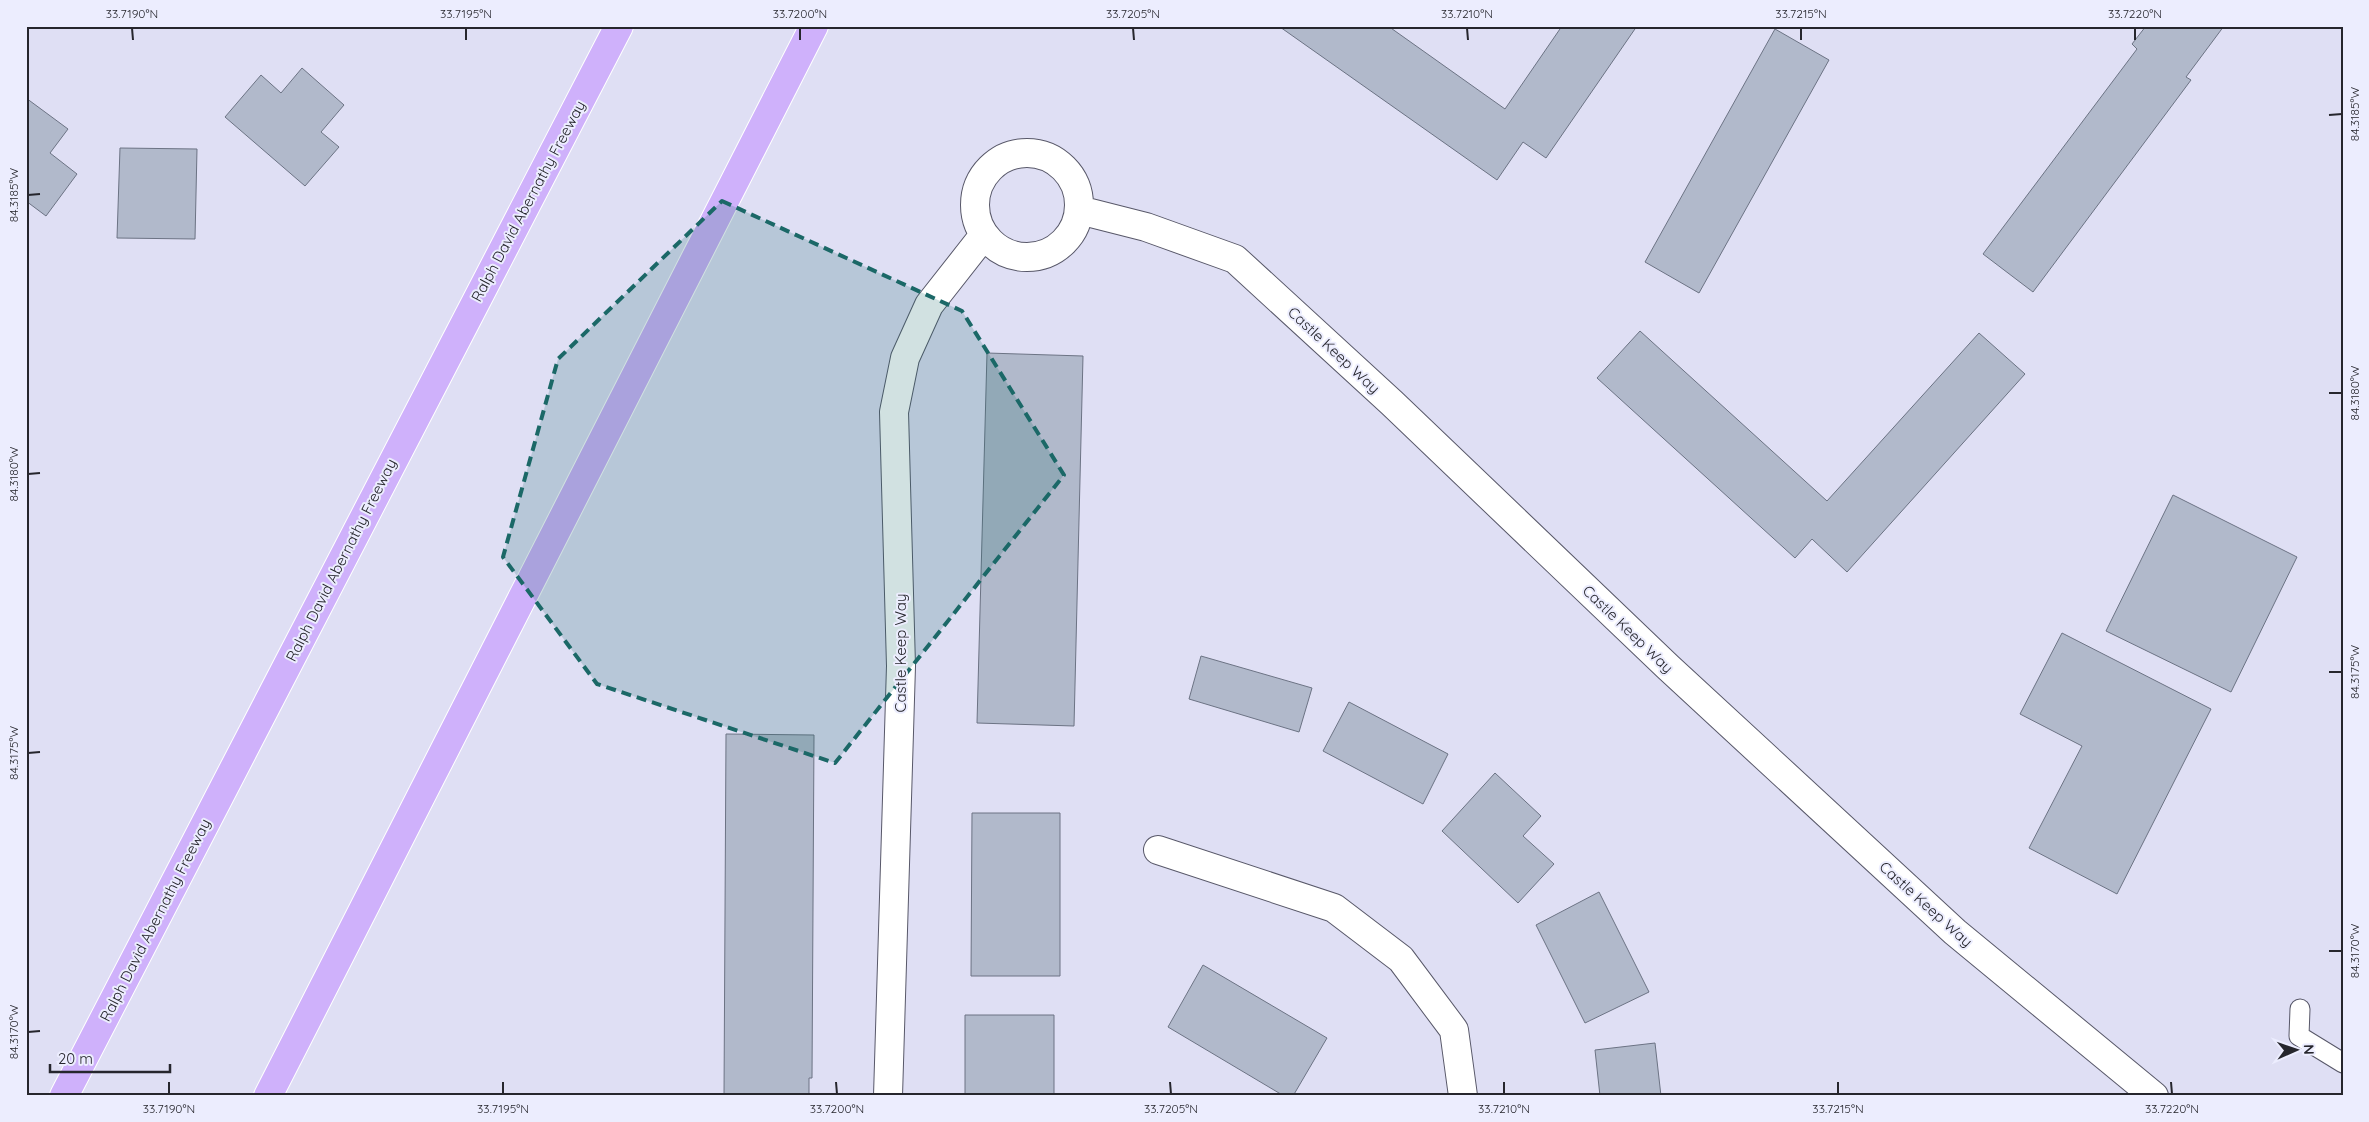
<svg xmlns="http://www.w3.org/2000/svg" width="2369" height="1122" font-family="Quicksand,sans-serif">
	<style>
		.building { fill: #b1b9cb; stroke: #6c7384 }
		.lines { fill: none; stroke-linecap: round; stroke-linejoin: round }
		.service-casing { stroke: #585869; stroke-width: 21 }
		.minor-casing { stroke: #585869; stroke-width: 30 }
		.motorway-casing { stroke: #fff; stroke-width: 30 }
		.service { stroke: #fff; stroke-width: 19 }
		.minor { stroke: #fff; stroke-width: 28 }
		.motorway { stroke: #cfb1fb; stroke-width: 28 }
		.marked { fill: #1b6867; fill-opacity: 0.2; stroke: #1b6867; stroke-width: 4; stroke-dasharray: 10 6; stroke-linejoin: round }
		.ticks { fill: none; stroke: #26262d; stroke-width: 2 }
		.labels { text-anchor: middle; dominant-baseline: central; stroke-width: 4; stroke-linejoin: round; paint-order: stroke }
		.street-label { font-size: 15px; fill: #26262d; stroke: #ecedfe }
		.neatline { fill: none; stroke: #26262d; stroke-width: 2 }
		.ticks-label { font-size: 12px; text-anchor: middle; fill: #26262d }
	</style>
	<rect width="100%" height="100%" fill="#dfdff4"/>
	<path class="building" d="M1388,26L1505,109L1562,26H1637L1546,158L1523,142L1497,180L1280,27Z
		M2146,26H2224L2186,77L2191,80L2033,292L1983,254L2137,49L2132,44Z
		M1775,29L1829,60L1699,293L1645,262Z
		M302,68L344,105L321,132L339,147L305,186L225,117L261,75L281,93Z
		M26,98L68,129L50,153L77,174L46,216L26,201Z
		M120,148L197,149L195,239L117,238Z
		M1640,331L1827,501L1979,333L2025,374L1847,572L1812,539L1795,558L1597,378Z
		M987,353L1083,356L1074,726L977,723Z
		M2173,495L2297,557L2231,692L2106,631Z
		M2062,633L2211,709L2117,894L2029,848L2082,746L2020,714Z
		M1201,656L1312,688L1299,732L1189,699Z
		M1349,702L1448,754L1423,804L1323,751Z
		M726,734L814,735L812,1078H809V1096H724Z
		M1495,773L1541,816L1523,836L1554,864L1518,903L1442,831Z
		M972,813H1060V976H971Z
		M1599,892L1649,992L1585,1023L1536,925Z
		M1203,965L1327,1038L1293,1096H1284L1168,1027Z
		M965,1015H1054V1096H965Z
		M1655,1043L1661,1096H1600L1595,1050Z"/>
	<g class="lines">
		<g class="service-casing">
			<path id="service" d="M2300,1009L2299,1036L2343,1063"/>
		</g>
		<g class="minor-casing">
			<path id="minor" d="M975 205a52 52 0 1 1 104 0a52 52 0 1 1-104 0Z
				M1079,210L1146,227L1235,259L1392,403L1668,667L1955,932L2154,1096
				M1158,850L1334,908L1401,959L1454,1030L1463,1096
				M888,1096L901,666L894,412L905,358L929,305L984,235"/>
		</g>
		<g class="motorway-casing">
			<path id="motorway" d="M64,1096L619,26
				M268,1096L814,26"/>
		</g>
		<use href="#service" class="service"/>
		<use href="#minor" class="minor"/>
		<use href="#motorway" class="motorway"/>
	</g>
	<path class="marked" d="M722,201L962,311L1064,475L835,763L597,684L503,557L558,359Z"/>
	<path class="ticks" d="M132,28L133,40M466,28V40M800,28V40M1133,28L1134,40M1467,28L1468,40M1801,28V40M2135,28V40M2329,115L2342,114M28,195L40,194M2329,393H2342M28,474L40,473M2329,672H2342M28,753L40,752M2329,951H2342M28,1032L40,1031M169,1082V1094M503,1082V1094M836,1082L837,1094M1170,1082L1171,1094M1504,1082V1094M1838,1082V1094M2171,1082L2172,1094"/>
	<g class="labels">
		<g class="street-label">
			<text transform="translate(528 201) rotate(-62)">Ralph David Abernathy Freeway</text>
			<text transform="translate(1334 350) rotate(43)">Castle Keep Way</text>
			<text transform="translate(341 560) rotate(-63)">Ralph David Abernathy Freeway</text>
			<text transform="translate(1628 629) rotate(44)">Castle Keep Way</text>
			<text transform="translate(900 653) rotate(-90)">Castle Keep Way</text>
			<text transform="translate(1926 904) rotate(42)">Castle Keep Way</text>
			<text transform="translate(155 920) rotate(-63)">Ralph David Abernathy Freeway</text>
		</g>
	</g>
	<rect width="2369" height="1122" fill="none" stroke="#ecedfe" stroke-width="55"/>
	<g transform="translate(2296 1050) rotate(88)" stroke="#ecedfe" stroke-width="4" paint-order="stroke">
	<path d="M0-4L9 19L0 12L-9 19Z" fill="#26262d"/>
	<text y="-8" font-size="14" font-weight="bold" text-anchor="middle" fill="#26262d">N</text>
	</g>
	<path d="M50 1064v8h120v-8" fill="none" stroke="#26262d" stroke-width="2.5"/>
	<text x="58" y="1064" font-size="15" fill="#26262d" stroke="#ecedfe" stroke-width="4" paint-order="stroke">20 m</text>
	<rect x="28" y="28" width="2314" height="1066" class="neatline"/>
	<g class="ticks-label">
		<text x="132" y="18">33.7190°N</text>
		<text x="466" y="18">33.7195°N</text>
		<text x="800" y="18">33.7200°N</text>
		<text x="1133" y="18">33.7205°N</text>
		<text x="1467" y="18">33.7210°N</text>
		<text x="1801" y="18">33.7215°N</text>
		<text x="2135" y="18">33.7220°N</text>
		<text transform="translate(2355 114) rotate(-90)" y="4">84.3185°W</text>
		<text transform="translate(14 195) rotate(-90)" y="4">84.3185°W</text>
		<text transform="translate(2355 393) rotate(-90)" y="4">84.3180°W</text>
		<text transform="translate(14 474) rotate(-90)" y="4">84.3180°W</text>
		<text transform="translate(2355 672) rotate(-90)" y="4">84.3175°W</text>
		<text transform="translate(14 753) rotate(-90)" y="4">84.3175°W</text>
		<text transform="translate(2355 951) rotate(-90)" y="4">84.3170°W</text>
		<text transform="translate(14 1032) rotate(-90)" y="4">84.3170°W</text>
		<text x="169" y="1113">33.7190°N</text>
		<text x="503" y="1113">33.7195°N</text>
		<text x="837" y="1113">33.7200°N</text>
		<text x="1171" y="1113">33.7205°N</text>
		<text x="1504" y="1113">33.7210°N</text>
		<text x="1838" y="1113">33.7215°N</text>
		<text x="2172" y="1113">33.7220°N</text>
	</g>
</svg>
